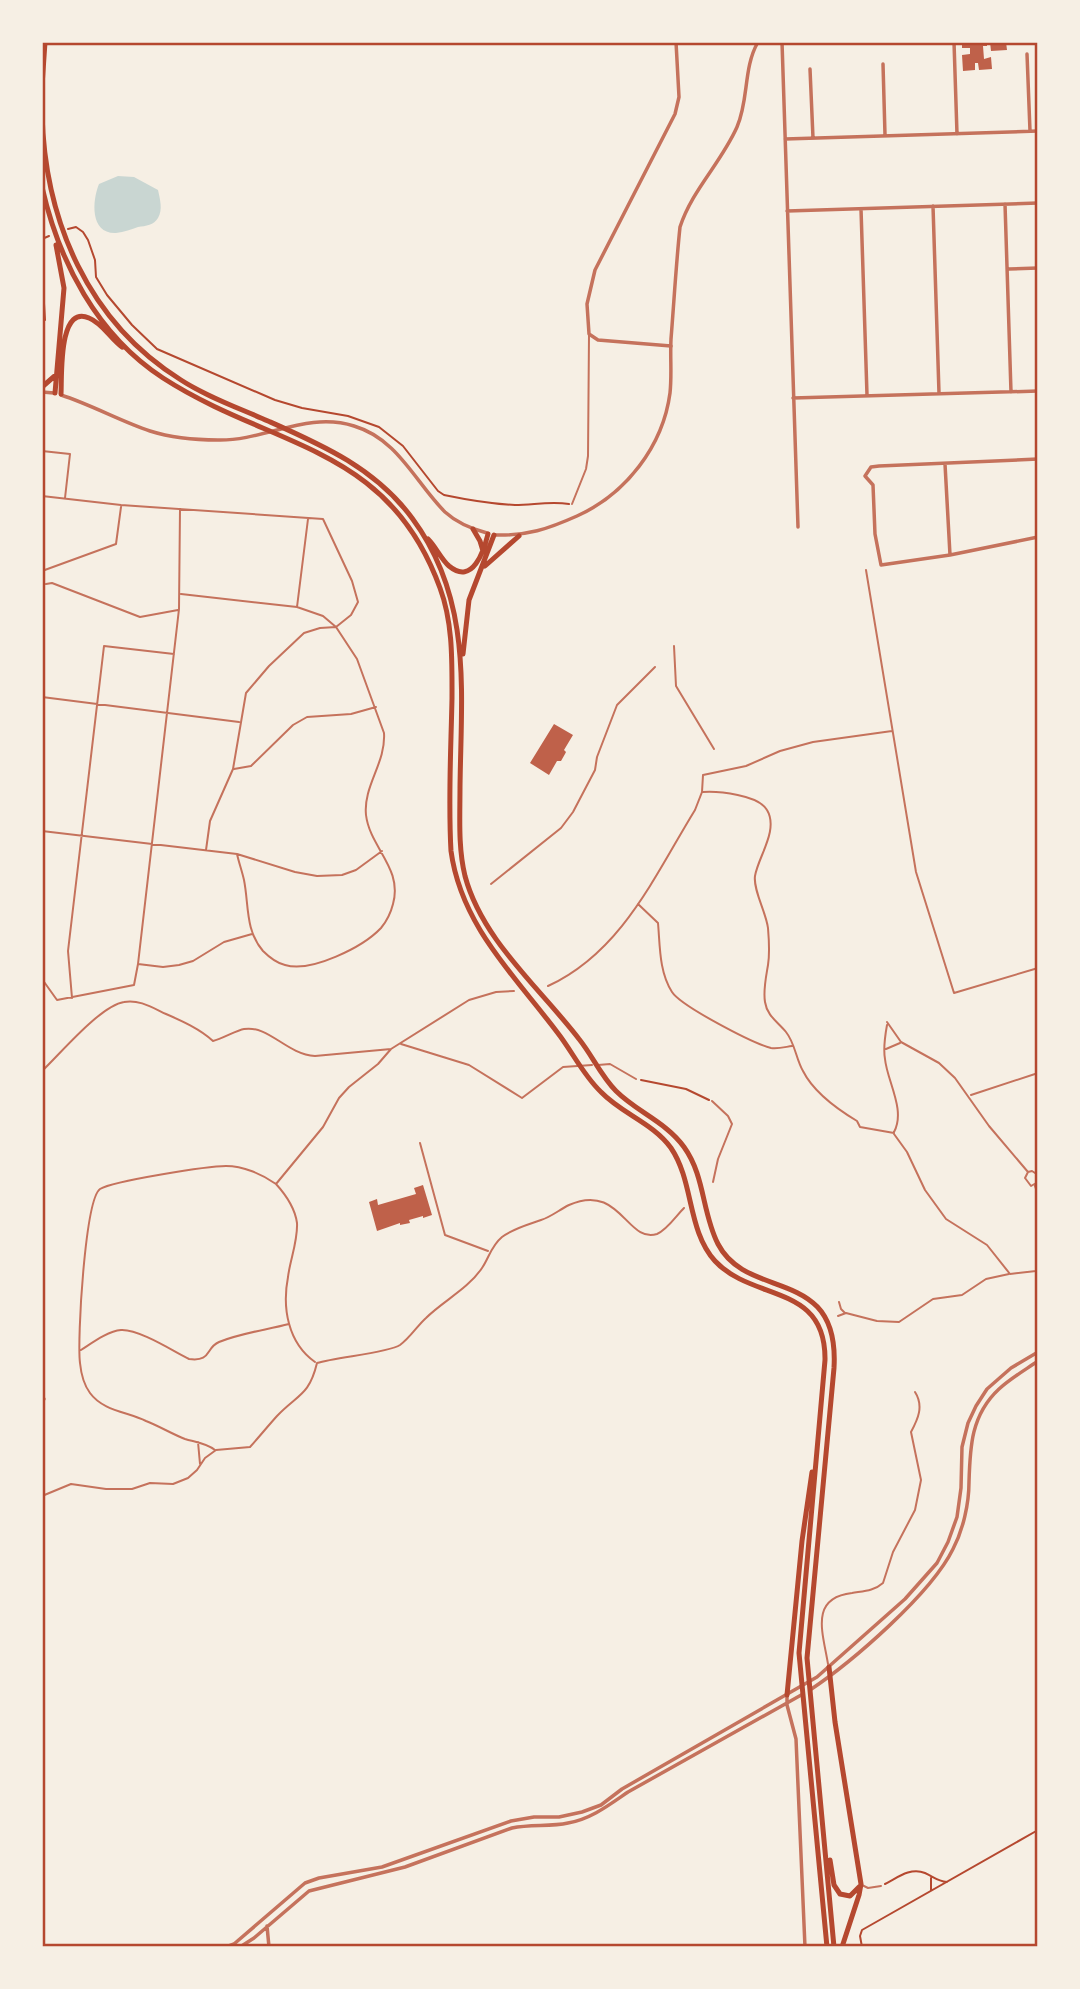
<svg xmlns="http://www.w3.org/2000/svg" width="1080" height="1989" font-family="Quicksand,sans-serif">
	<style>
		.water { fill: #c9d6d2 }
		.building { fill: #bf614a }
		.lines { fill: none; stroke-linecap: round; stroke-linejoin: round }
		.path { stroke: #b5482f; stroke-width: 2 }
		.service { stroke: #c5725c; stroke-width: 2 }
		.minor { stroke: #c5725c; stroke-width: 3.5 }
		.tertiary { stroke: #c5725c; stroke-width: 3.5 }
		.motorway { stroke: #b5482f; stroke-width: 5 }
		.neatline { fill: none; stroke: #b5482f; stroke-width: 2.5 }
	</style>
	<rect width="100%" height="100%" fill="#f6efe4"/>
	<path class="water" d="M118,176L134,177L158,190C160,199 163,210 158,218C154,225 146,226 138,227C132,229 124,232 116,233C90,234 92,201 99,184Z"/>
	<path class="building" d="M962,42H987V46H983L984,59L991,57L992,69L979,70L978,63H975V70L963,71L962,55L970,54V48H962Z
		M990,42H1006L1007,50L991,51Z
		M554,724L573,735L564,750L566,752L565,754L561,761H557L549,775L530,763Z
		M423,1185L432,1215L423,1218V1216L409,1220L410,1223L400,1225V1223L377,1231L369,1202L377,1199L378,1205L416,1194L414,1188Z"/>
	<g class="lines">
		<path class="path" d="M68,229L76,227L83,232L88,240L95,260L96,277L107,295L132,325L157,349L275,400L302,408L348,416L379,427L403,446L438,491L444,495C468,500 491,504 515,505C533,505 550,501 569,504
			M42,239L49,236
			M42,270L45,320
			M641,1080L686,1089L709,1100
			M885,1884C897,1878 910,1867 925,1873C934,1877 937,1881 947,1882
			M931,1890V1878
			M862,1947L860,1936L862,1930L1038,1830"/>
		<path class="service" d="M42,340L44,325
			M42,451L70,454L65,498
			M42,496L121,505L323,519L352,581L358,602L351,615L336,627L323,616L297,607L181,594
			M572,504L586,469L588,456L589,335
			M866,570L916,872L954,993L1038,968
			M42,571L116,544L121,507
			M46,584L52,583L140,617L178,610
			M297,607L308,519
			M674,646L676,686L714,749
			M42,697L239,722
			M234,769L251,766L293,725L307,717L351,714L376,707
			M703,792C718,791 759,795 767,810C779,830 758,857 755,876C753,890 766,912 768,928C769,940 770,953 768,965C766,977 763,990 765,1002C767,1016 778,1022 786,1032C795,1043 796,1059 803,1071C814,1093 837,1109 857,1121L860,1127L894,1133
			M42,831L237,854L295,872L317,876L342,875L356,870L382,851
			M206,850L210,821L233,769L246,693L269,666L304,633L320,628L336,627L357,659L384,733C386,763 363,786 366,815C370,848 403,868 393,904C391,912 386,922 381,928C363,947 311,973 285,965C276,963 269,957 263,951C245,930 249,905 244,880C242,871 239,863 237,854
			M491,884L561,828L573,812L595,770L597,757L617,705L655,667
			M638,904L658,923C660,945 659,972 672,992C681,1006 752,1043 771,1048C778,1049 785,1047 792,1046
			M138,964L179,609L180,509
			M42,979L57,1000L134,985L138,964L163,967L179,965L193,961L224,942L252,934
			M548,986C622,952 655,875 695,810L702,792L703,775L746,766L780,751L813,742L892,731
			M72,998L68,951L104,646L174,654
			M887,1022L901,1042L939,1063L955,1078L989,1126L1028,1172
			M887,1025C885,1036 883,1048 885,1059C887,1081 906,1110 894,1132
			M401,1044L469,1065L522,1098L563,1067L592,1065
			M886,1049L900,1043
			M598,1065L610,1064L636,1079
			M42,1071C61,1053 100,1006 124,1002C139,999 153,1008 166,1014C182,1021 200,1029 213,1041C222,1039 237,1030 244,1029C269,1025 286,1054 315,1056L391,1049L469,1000L496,992L514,991
			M971,1095L1038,1073
			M712,1101L728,1116L732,1124L718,1159L713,1182
			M894,1134L907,1152L925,1190L946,1219L987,1245L1010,1274L1036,1271L1038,1269
			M420,1143L445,1235L488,1251
			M1038,1175L1032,1171L1028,1172L1025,1178L1031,1186L1038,1182
			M276,1184C286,1195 295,1208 297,1223C298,1241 290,1260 288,1277C282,1308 288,1343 315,1362
			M1035,1186L1038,1195
			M839,1302L841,1309L845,1313
			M838,1316L846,1313L877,1321L899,1322L933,1299L962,1295L986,1279L1009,1274
			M81,1350C92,1343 108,1331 121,1330C139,1329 173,1351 189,1359C212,1362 205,1348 219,1342C241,1333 266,1330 289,1324
			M198,1442L200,1464
			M215,1450C206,1443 195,1442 185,1439C172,1434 159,1426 146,1421C128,1412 103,1411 90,1393C84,1385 81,1373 80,1363C77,1340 85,1200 100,1189C113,1181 208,1166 226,1166C243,1166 262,1174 276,1184L323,1127L339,1098L349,1087L378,1064L391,1049
			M42,1496L71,1484L106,1489H132L150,1483L173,1484L188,1478L197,1470L205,1458L216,1450L250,1447C259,1437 268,1426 277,1416C298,1394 309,1396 317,1363C336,1357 388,1353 400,1345C410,1338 417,1326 426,1318C443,1301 468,1289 482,1268C489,1258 491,1246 502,1237C514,1228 527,1225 541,1220C551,1217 559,1210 569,1205C620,1182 627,1244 657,1234C667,1230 676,1216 684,1208
			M828,1664C823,1633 809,1598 852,1593C864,1591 874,1591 883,1583L893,1552L915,1510L921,1480L911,1432C918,1419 924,1406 915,1392
			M862,1885L868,1888L881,1886"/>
		<path class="minor" d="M782,42L798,527
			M954,42L957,134
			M1027,54L1030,131
			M883,64L885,135
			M810,69L813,138
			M785,139L1038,131
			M1005,204L1011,392
			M933,206L939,393
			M861,209L867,395
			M787,211L1038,203
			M1009,269L1038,268
			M671,346L598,340L589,334L587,304L595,270L675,114L679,97L676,42
			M793,398L1038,391
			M1038,459L879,466L871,467L865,476L873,485L875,534L881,565L950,555L1038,537
			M945,464L950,555
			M42,1399H44"/>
		<path class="tertiary" d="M42,392L54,393
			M61,395C92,405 120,421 150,431C172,438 196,440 218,440C265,441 307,411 354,426C398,439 415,482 445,512C457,523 472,529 487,533
			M495,535C527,536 548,529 577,516C626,494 663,446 670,393C672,375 670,357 671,339C674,302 676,265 680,227C692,190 721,163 737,127C749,100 743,68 758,42
			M810,1690C852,1662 931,1594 953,1549C963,1530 969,1504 969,1482C970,1447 971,1415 999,1389C1011,1378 1025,1370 1038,1361
			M787,1695V1705L796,1739L805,1947
			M267,1926L269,1947
			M226,1947L234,1944L305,1883L319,1878L382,1867L511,1821L534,1817H559L582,1812L601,1805L622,1789L817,1677L905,1599L937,1563L948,1542L957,1517L961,1488L962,1447L968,1423L976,1406L987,1389L1011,1368L1038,1352
			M240,1947L254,1938L309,1891L405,1867L512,1828C531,1824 550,1827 568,1823C591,1819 609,1805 628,1792L803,1694"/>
		<path class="motorway" d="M42,86L45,42
			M42,114C45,221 88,322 181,380C207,397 239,408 268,421C322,445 375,468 412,518C473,600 461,692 460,788C460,817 458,847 465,876C482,940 540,988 579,1039C592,1055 601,1076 616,1091C637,1112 666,1122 684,1147C705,1176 702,1213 718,1244C748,1302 840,1265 834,1368L807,1658L834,1947
			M42,187C59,262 97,335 163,378C273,449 388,444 440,588C453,623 452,661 452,698C451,749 448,800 451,851C461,925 514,975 557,1032C572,1051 583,1075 601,1092C622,1114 653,1123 671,1148C694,1182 687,1230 715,1261C753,1302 826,1283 825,1360L799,1653L827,1947
			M42,387L57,374
			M55,393L64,288L56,245
			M61,394C62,377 58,304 89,318C102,323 111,339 122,347
			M473,529L480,541L483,551
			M428,539C436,547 441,559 449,566C473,586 484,550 488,534
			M485,566L519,536
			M463,654L469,600L494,535
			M829,1667L835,1722L861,1884L859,1895L842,1947
			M787,1695L802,1541L812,1472
			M830,1860L834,1885L840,1894L850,1896L859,1887"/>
	</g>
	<rect width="1080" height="1989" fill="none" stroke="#f6efe4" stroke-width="88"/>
	<rect x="44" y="44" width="992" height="1901" class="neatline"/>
</svg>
